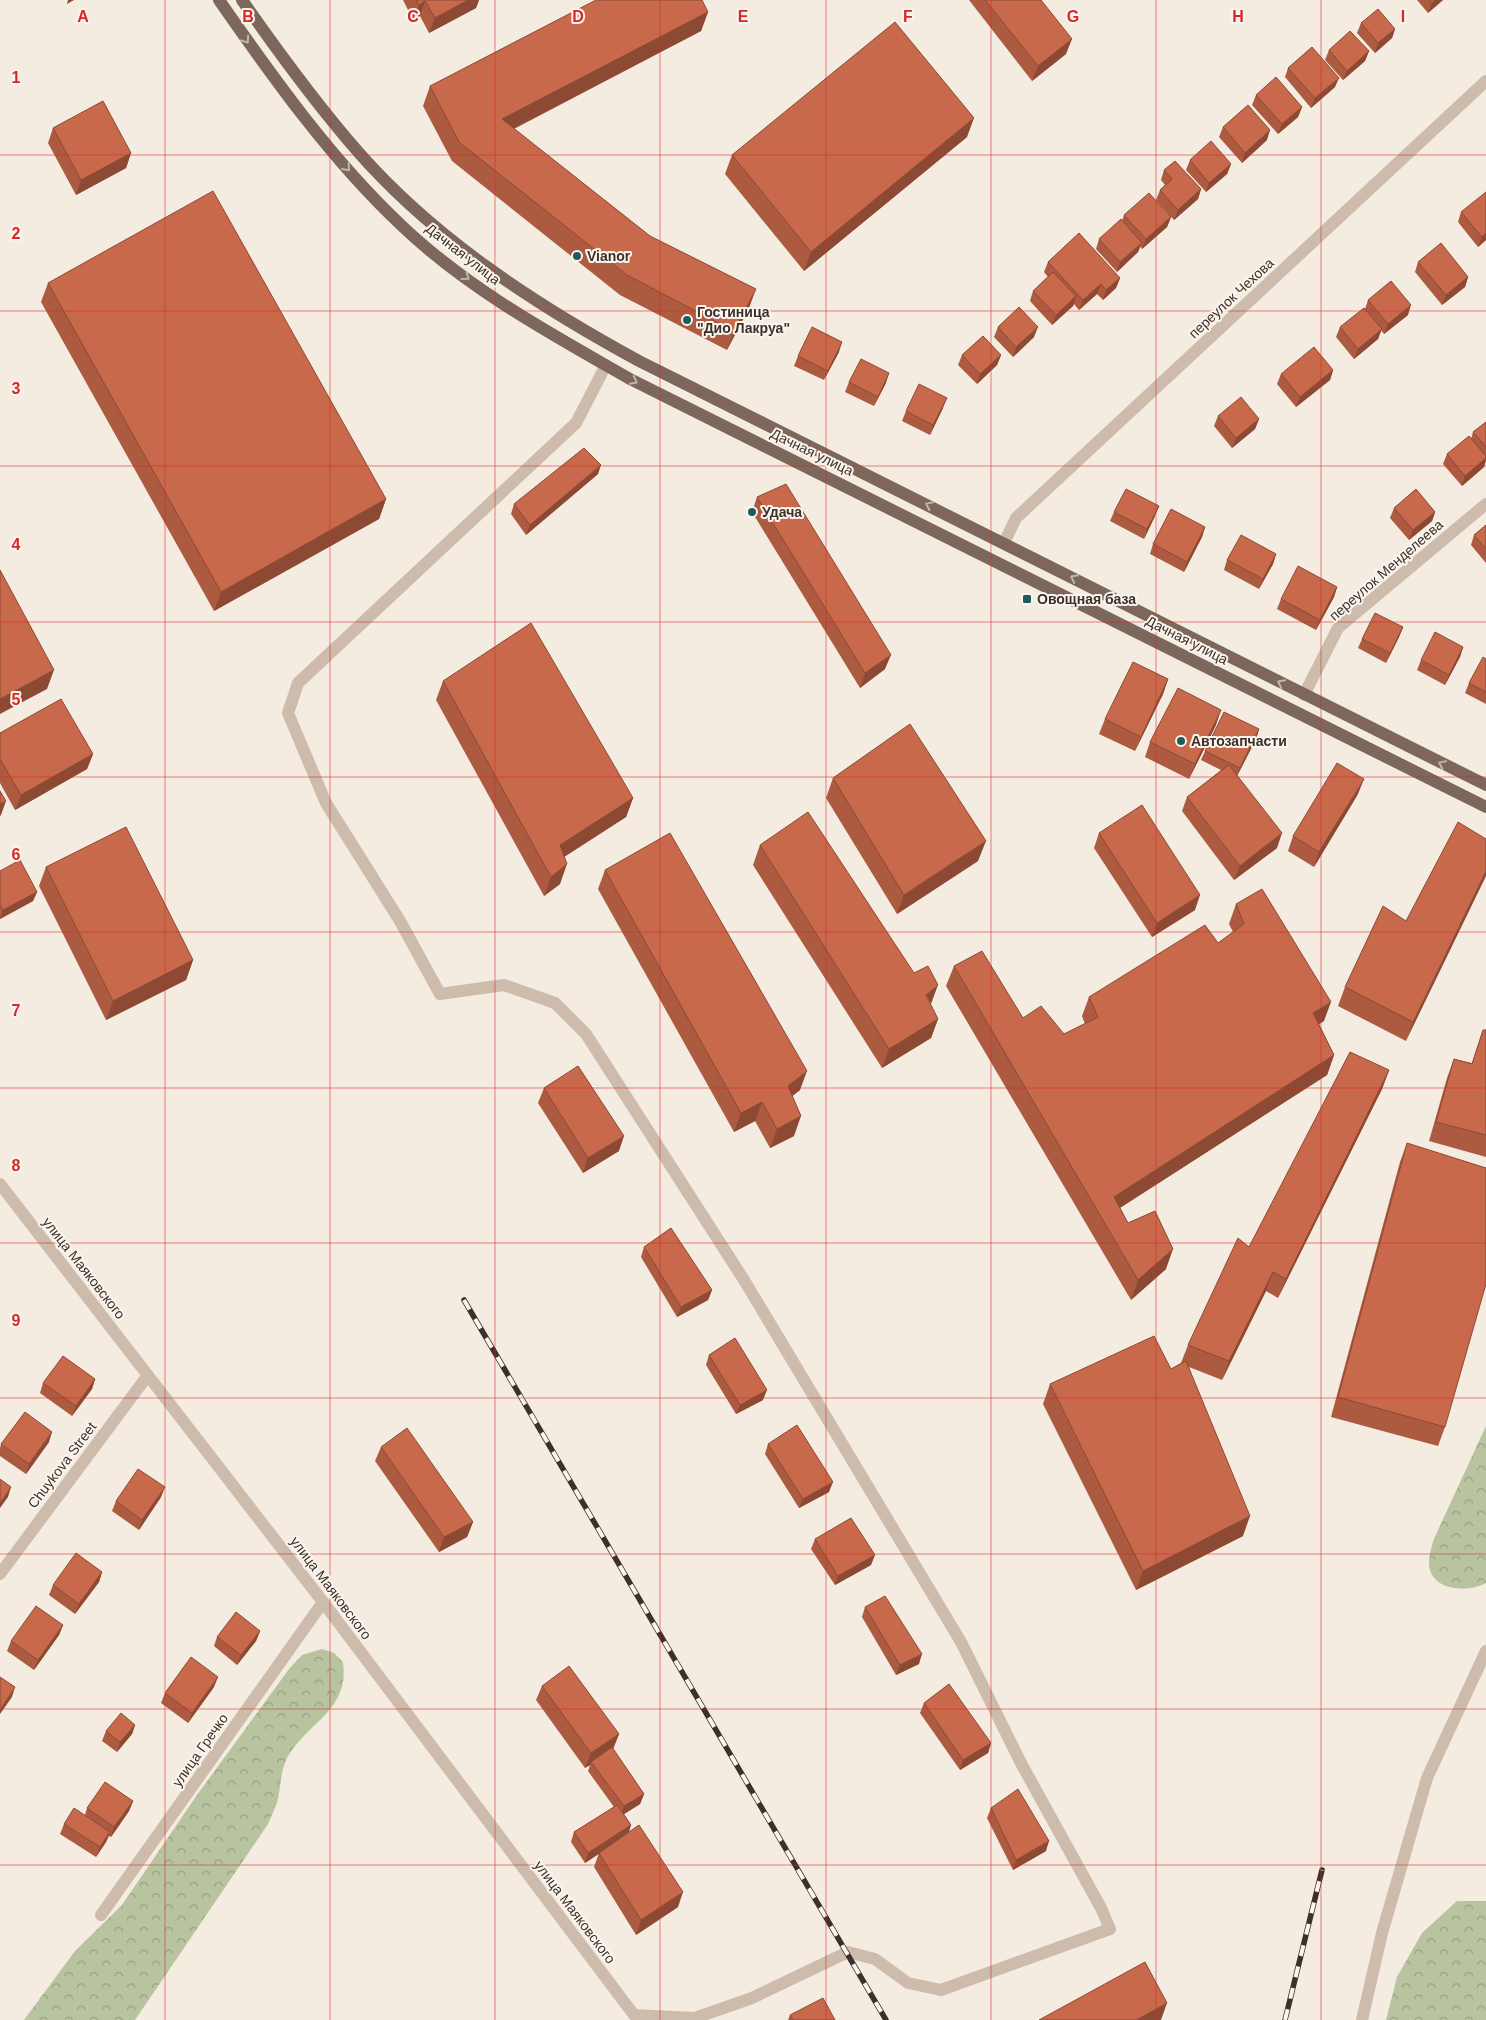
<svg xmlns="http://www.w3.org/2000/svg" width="1486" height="2020" font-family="Helvetica,sans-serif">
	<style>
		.forest { fill: url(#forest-crowns) }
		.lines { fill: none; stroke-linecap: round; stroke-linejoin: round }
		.minor { stroke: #cdbbac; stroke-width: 12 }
		.major { stroke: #7d675c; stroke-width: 12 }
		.rail-casing { stroke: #3b302b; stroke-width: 5.5 }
		.rail { stroke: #fbf5ee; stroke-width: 4; stroke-dasharray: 11; stroke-linecap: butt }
		.wall { fill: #ac5a40 }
		.shaded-wall { fill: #8c4a34 }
		.building { fill: #c8694b; stroke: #8c4a34 }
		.oneway { stroke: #c2b5ac }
		.grid { fill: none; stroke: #d62828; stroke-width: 1; stroke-opacity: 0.55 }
		.poi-dot { fill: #1f5a5e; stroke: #fbf5ee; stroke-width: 2 }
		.labels { text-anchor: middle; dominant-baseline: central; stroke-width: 4; stroke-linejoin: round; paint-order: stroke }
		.street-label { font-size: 14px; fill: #3b302b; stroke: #fbf5ee }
		.poi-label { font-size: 14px; font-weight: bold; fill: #3b302b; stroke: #fbf5ee; text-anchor: start }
		.grid-label { font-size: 16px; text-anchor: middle; font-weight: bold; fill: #d62828; stroke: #fbf5ee; stroke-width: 4; stroke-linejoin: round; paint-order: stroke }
	</style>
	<defs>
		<pattern id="forest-crowns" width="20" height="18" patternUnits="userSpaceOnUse" patternTransform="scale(1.25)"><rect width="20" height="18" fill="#b8c4a0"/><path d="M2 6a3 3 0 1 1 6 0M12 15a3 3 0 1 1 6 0" fill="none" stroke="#97a083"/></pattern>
	</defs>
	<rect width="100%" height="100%" fill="#f4ebe1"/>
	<path class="forest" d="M1486,1426V1583C1470,1592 1437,1592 1430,1570C1427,1561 1431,1550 1433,1541Z
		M322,1649L334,1653L343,1662C350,1711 307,1722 287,1758C280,1772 281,1788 277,1803C274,1810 271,1817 268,1824L135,2020H24L75,1951L122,1905L197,1795L289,1669L302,1655Z
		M1457,1901H1486V2020H1386L1397,1977L1422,1933Z"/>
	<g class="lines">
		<path class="minor" d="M1004,543L1016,518L1486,81
			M1304,695L1338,628L1486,504
			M0,1184L323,1602L634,2015L695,2018L752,1998L848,1952L875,1959L908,1983L941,1990L1110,1929L1101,1908L1022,1765L961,1642L744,1280L586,1034L555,1003L504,985L440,994L400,921L326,803L288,713L298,683L576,423L606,365
			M0,1574L148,1375
			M101,1915L323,1602
			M1362,2020L1382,1933L1427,1778L1486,1651"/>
		<path class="major" d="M219,0C274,79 331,159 401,225C468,289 551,334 630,379L1486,807
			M242,0C279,53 317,105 360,154C437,241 538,306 639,361L1486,785"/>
		<g class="rail-casing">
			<path id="rail" d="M464,1300L886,2020
				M1285,2020L1322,1870"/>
		</g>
		<use href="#rail" class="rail"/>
	</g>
	<path class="wall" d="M403,0H479L476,8L429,33L420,16L413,20Z
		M969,0H1041L1066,54L1032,81Z
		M1417,0H1443L1428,13Z
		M708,12L701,31L514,129L650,236L749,308L727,350L620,295L452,161L423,106L430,86Z
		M1361,23L1395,29L1392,38L1375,53L1357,33Z
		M1329,50L1369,51L1365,61L1343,80L1325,60Z
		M1288,68L1335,87L1311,108L1285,77Z
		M1256,95L1302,107L1298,117L1278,134L1252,105Z
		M1223,127L1267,140L1242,163L1219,137Z
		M53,128L131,153L126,168L76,195L48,143Z
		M967,137L804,271L725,174L732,155Z
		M1190,160L1231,164L1227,174L1206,192L1186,170Z
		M1164,170L1201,189L1198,199L1174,220L1156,200L1160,190L1165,185L1161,180Z
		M1461,212L1486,240L1478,247L1458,222Z
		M1124,215L1171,217L1167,227L1142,249L1140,246L1138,252L1117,272L1096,249L1099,239L1122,221Z
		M1048,262L1120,278L1116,288L1103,300L1097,294L1079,310L1074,304L1073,306L1052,325L1030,301L1033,291L1048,277L1044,272Z
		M1418,262L1468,277L1465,287L1442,305L1415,272Z
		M48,283L386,499L379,519L214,611L41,302Z
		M1368,300L1408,315L1384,334L1381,330L1378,339L1354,359L1336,337L1340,327L1365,309Z
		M998,327L1034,337L1013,357L994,337Z
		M839,352L824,380L794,366L798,356Z
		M962,355H1001L997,365L977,384L958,365Z
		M1333,370L1330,380L1296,407L1277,384L1281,374Z
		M849,382L886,383L874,406L845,392Z
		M943,408L930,435L902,421L906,411Z
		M1218,416L1259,419L1255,429L1232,448L1214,426Z
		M1486,422V461L1484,467L1462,486L1443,464L1447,454L1471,439L1473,432Z
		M598,474L526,535L511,514L514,504Z
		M757,497L885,669L860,688L752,512Z
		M1394,508L1435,512L1432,521L1409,540L1390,518Z
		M1114,512L1155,516L1144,539L1110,521Z
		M1486,525V563L1471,545L1474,535Z
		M1205,527L1202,537L1184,572L1150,554L1153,544Z
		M1276,554L1273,564L1259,589L1224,570L1227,560Z
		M1337,587L1334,597L1316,630L1277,609L1281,599Z
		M1403,627L1399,637L1386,663L1358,648L1362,639Z
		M1463,647L1460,657L1445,685L1417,670L1421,660Z
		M1486,659V704L1465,693L1469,683Z
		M1168,679L1163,694L1135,751L1099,734L1105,719Z
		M443,681L633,798L626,817L564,857L560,884L544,896L436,700Z
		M1216,725L1189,779L1145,757L1150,742Z
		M1259,729L1256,739L1237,776L1277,848L1234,880L1182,811L1187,797L1221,770L1201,760L1205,751Z
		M0,733L93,754L87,769L15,810L0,783Z
		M833,778L978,861L897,914L826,798Z
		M1358,794L1314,867L1288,851L1293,836Z
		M1099,833L1195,910L1152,937L1094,848Z
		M1486,839L1406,1041L1338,1006L1345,987L1406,921Z
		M760,845L914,973L938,1019L931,1038L882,1068L753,865Z
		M46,867L193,960L186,980L106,1020L39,886Z
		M605,870L800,1090L792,1096L794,1136L770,1148L755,1121L734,1132L598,889Z
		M0,871L37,892L33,901L0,919Z
		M1236,904L1324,1021L1319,1024L1334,1055L1327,1075L1120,1208L1128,1223L1166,1269L1131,1300L946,986L954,966L1023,1018L1064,1034L1085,1024L1082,1016L1089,997L1218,943L1233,932L1229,924Z
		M1483,1030H1486V1157L1429,1141L1447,1078L1454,1059L1472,1063Z
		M1389,1070L1382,1089L1278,1298L1266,1291L1222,1380L1189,1367L1243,1536L1136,1590L1043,1404L1050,1384L1171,1369L1181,1363L1188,1345L1249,1247Z
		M544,1088L619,1151L583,1173L538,1103Z
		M1407,1143L1445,1427L1438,1446L1331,1417L1400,1162Z
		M644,1247L712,1290L708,1300L677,1317L641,1257Z
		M709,1355L763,1400L736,1414L706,1365Z
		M95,1379L92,1389L72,1416L40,1393L43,1383Z
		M49,1442L26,1474L0,1456V1448L1,1444Z
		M768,1444L829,1492L799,1508L765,1454Z
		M381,1447L473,1522L467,1537L439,1552L375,1461Z
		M161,1497L139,1530L112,1511L116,1501Z
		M815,1539L871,1565L835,1585L811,1549Z
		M102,1572L99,1582L75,1614L49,1595L53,1585Z
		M865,1607L919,1664L896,1675L862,1617Z
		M63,1625L59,1635L34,1670L7,1651L11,1641Z
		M260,1631L256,1641L237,1665L214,1646L217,1637Z
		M542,1686L619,1734L613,1749L644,1794L640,1804L624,1814L631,1825L628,1833L678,1907L636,1935L594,1867L599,1853L585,1863L571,1842L574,1832L614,1807L588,1771L590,1765L585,1768L536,1700Z
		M214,1687L188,1723L161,1703L165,1693Z
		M924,1703L991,1743L988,1753L960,1770L920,1713Z
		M135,1725L132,1734L117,1752L102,1741L106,1731Z
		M133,1801L129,1811L111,1837L109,1836L106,1842L96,1857L60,1834L64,1824L85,1815L87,1808Z
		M991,1808L1046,1851L1013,1870L987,1818Z
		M790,2015L835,2020H788Z"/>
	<path class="shaded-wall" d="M68,0H74L67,4Z
		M468,0H479L476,8L429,33L435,18Z
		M1435,0H1443L1428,13L1432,3Z
		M425,1L420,16L413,20L419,5Z
		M708,12L701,31L495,138L502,119Z
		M1395,29L1392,38L1375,53L1378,43Z
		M1072,39L1066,54L1032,81L1038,66Z
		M1369,51L1365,61L1343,80L1347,71Z
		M1339,78L1335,87L1311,108L1315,98Z
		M1302,107L1298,117L1278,134L1282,124Z
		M974,118L967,137L804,271L811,252Z
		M1270,130L1267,140L1242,163L1245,153Z
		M131,153L126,168L76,195L81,180Z
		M1231,164L1227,174L1206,192L1209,183Z
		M1201,189L1198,199L1174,220L1178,210Z
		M1171,217L1167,227L1142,249L1146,239Z
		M1486,233V240L1478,247L1482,237Z
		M1142,243L1138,252L1117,272L1120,262Z
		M1468,277L1465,287L1442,305L1446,295Z
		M1120,278L1116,288L1103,300L1106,290Z
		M1101,284L1097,294L1079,310L1083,300Z
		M756,289L749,308L727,350L734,331Z
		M1076,296L1073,306L1052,325L1056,315Z
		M1411,305L1408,315L1384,334L1388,324Z
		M1038,327L1034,337L1013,357L1016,347Z
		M1382,329L1378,339L1354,359L1358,349Z
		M842,342L839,352L824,380L828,371Z
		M1001,355L997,365L977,384L980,374Z
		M1333,370L1330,380L1296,407L1300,397Z
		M889,373L886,383L874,406L878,397Z
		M947,398L943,408L930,435L933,425Z
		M1259,419L1255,429L1232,448L1236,438Z
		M1486,458L1484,467L1462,486L1465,476Z
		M601,465L598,474L526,535L530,525Z
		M386,499L379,519L214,611L221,592Z
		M1159,506L1155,516L1144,539L1147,529Z
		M1435,512L1432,521L1409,540L1413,530Z
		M1205,527L1202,537L1184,572L1187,562Z
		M1276,554L1273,564L1259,589L1263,579Z
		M1337,587L1334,597L1316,630L1320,620Z
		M1403,627L1399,637L1386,663L1390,653Z
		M1463,647L1460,657L1445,685L1449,675Z
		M891,655L885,669L860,688L865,673Z
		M54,670L47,689L0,714V699Z
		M1168,679L1163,694L1135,751L1141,737Z
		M1221,710L1216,725L1189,779L1195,764Z
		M1259,729L1256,739L1236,778L1240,768Z
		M93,754L87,769L15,810L21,795Z
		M1364,779L1358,794L1314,867L1319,852Z
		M633,798L626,817L553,864L560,845Z
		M6,801L1,815L0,816V804Z
		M1282,833L1277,848L1234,880L1240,866Z
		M986,841L978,861L897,914L904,895Z
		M567,864L560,884L544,896L551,877Z
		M1486,871V876L1406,1041L1413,1022Z
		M37,892L33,901L0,919L3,910Z
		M1200,895L1195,910L1152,937L1157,923Z
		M193,960L186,980L106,1020L113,1001Z
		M938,985L931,1004L926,995Z
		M1331,1002L1324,1021L1306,1032L1313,1013Z
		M938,1019L931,1038L882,1068L889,1049Z
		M1334,1055L1327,1075L1107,1216L1114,1197Z
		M1389,1070L1382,1089L1278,1298L1286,1279Z
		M807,1071L800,1090L781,1105L788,1086Z
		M762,1102L755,1121L734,1132L741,1113Z
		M801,1116L794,1136L770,1148L777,1129Z
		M624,1136L619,1151L583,1173L588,1158Z
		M1173,1249L1166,1269L1131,1300L1138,1280Z
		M1273,1272L1266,1291L1222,1380L1229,1361Z
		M712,1290L708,1300L677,1317L681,1307Z
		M95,1379L92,1389L72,1416L76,1406Z
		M767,1390L763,1400L736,1414L740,1405Z
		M52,1432L49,1442L26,1474L29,1464Z
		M833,1482L829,1492L799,1508L803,1499Z
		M11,1487L8,1497L0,1508V1503Z
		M165,1487L161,1497L139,1530L142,1520Z
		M1250,1516L1243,1536L1136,1590L1143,1571Z
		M473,1522L467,1537L439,1552L444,1537Z
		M875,1555L871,1565L835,1585L838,1576Z
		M102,1572L99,1582L75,1614L79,1604Z
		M63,1625L59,1635L34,1670L38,1660Z
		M260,1631L256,1641L237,1665L241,1655Z
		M922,1654L919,1664L896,1675L900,1665Z
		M218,1677L214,1687L188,1723L192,1713Z
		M15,1687L12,1697L0,1714V1710Z
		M135,1725L132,1734L117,1752L120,1742Z
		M619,1734L613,1749L591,1762L590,1765L585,1768L591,1753Z
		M991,1743L988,1753L960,1770L963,1760Z
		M644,1794L640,1804L621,1816L624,1806Z
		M133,1801L129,1811L111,1837L114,1827Z
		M631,1825L628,1835L585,1863L588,1853Z
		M110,1832L106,1842L96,1857L100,1847Z
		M1049,1841L1046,1851L1013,1870L1016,1860Z
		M683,1892L678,1907L636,1935L641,1920Z
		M1167,2003L1161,2020H1136Z"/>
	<path class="building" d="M416,0H468L435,18L425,1L419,5Z
		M596,0H702L708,12L502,119L650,236L756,289L734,331L627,275L459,142L430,86Z
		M985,0H1041L1072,39L1038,66Z
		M1429,0H1435L1432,3Z
		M1378,9L1395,29L1378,43L1361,23Z
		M895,22L974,118L811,252L732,155Z
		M1350,31L1369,51L1347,71L1329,50Z
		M1312,47L1339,78L1315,98L1288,68Z
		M1276,77L1302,107L1282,124L1256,95Z
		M103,101L131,153L81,180L53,128Z
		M1248,105L1270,130L1245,153L1223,127Z
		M1211,141L1231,164L1209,183L1190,160Z
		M1175,161L1201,189L1178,210L1160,190L1172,179L1164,170Z
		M213,191L386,499L221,592L48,283Z
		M1486,192V233L1482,237L1461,212Z
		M1149,193L1171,217L1146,239L1124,215Z
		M1121,219L1142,243L1120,262L1099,239Z
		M1079,233L1120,278L1106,290L1101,284L1083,300L1048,262Z
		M1441,243L1468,277L1446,295L1418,262Z
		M1053,272L1076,296L1056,315L1033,291Z
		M1391,281L1411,305L1388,324L1368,300Z
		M1019,307L1038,327L1016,347L998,327Z
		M1364,308L1382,329L1358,349L1340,327Z
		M812,327L842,342L828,371L798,356Z
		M983,336L1001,355L980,374L962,355Z
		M1314,347L1333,370L1300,397L1281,374Z
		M861,359L889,373L878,397L849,382Z
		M919,384L947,398L933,425L906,411Z
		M1241,397L1259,419L1236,438L1218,416Z
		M1486,422V447L1473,432Z
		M1469,436L1486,456V458L1465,476L1447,454Z
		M584,448L601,465L530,525L514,504Z
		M786,484L891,655L865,673L757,497Z
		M1126,489L1159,506L1147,529L1114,512Z
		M1416,489L1435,512L1413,530L1394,508Z
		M1171,509L1205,527L1187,562L1153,544Z
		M1486,525V549L1474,535Z
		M1241,535L1276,554L1263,579L1227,560Z
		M1298,566L1337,587L1320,620L1281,599Z
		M0,570L54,670L0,699Z
		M1375,613L1403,627L1390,653L1362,639Z
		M531,623L633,798L560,845L567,864L551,877L443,681Z
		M1435,632L1463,647L1449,675L1421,660Z
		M1483,657L1486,659V692L1469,683Z
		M1133,662L1168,679L1141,737L1105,719Z
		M1178,688L1221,710L1195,764L1150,742Z
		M61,699L93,754L21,795L0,759V733Z
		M1224,712L1259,729L1240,768L1205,751Z
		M910,724L986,841L904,895L833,778Z
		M1337,763L1364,779L1319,852L1293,836Z
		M1229,765L1282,833L1240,866L1187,797Z
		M0,791L6,801L0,804Z
		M1142,805L1200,895L1157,923L1099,833Z
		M808,812L914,973L928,966L938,985L926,995L938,1019L889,1049L760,845Z
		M1458,822L1486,839V871L1413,1022L1345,987L1383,906L1406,921Z
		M126,827L193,960L113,1001L46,867Z
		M670,833L807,1071L788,1086L801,1116L777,1129L762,1102L741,1113L605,870Z
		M20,860L37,892L3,910L0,905V871Z
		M1262,889L1331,1002L1313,1013L1334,1055L1114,1197L1128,1223L1155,1211L1173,1249L1138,1280L954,966L982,951L1023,1018L1041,1006L1064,1034L1098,1017L1089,997L1205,925L1218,943L1244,924L1236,904Z
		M1483,1030H1486V1135L1436,1122L1454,1059L1472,1064Z
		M1350,1052L1389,1070L1286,1279L1273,1272L1229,1361L1188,1345L1238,1238L1249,1247Z
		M578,1066L624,1136L588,1158L544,1088Z
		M1407,1143L1486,1168V1284L1445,1427L1338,1397Z
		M671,1228L712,1290L681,1307L644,1247Z
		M1154,1336L1171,1369L1186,1361L1250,1516L1143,1571L1050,1384Z
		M735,1338L767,1390L740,1405L709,1355Z
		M63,1356L95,1379L76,1406L43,1383Z
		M25,1412L52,1432L29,1464L1,1444Z
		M797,1425L833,1482L803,1499L768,1444Z
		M407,1428L473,1522L444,1537L381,1447Z
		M138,1469L165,1487L142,1520L116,1501Z
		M0,1479L11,1487L0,1503Z
		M851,1518L875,1555L838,1576L815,1539Z
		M76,1553L102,1572L79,1604L53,1585Z
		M885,1596L922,1654L900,1665L865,1607Z
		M36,1606L63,1625L38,1660L11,1641Z
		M236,1612L260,1631L241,1655L217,1637Z
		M191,1657L218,1677L192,1713L165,1693Z
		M569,1666L619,1734L591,1753L542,1686Z
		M0,1677L15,1687L0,1710Z
		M949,1684L991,1743L963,1760L924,1703Z
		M121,1713L135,1725L120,1742L106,1731Z
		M612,1747L644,1794L624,1806L591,1762Z
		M105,1782L133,1801L114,1827L87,1808Z
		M1018,1789L1049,1841L1016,1860L991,1808Z
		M617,1805L631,1825L588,1853L574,1832Z
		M74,1808L110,1832L100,1847L64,1824Z
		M639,1825L683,1892L641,1920L599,1853Z
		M1145,1962L1167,2003L1136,2020H1039Z
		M823,1998L835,2020H793L790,2015Z"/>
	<defs><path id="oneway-chevron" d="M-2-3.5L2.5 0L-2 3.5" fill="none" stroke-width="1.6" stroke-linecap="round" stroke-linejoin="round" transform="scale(1.25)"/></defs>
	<g class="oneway">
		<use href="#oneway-chevron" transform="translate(246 40) rotate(55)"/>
		<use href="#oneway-chevron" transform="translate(347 168) rotate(48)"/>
		<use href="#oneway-chevron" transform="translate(466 277) rotate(36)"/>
		<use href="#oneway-chevron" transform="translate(634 381) rotate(27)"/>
		<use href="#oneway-chevron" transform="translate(929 505) rotate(-154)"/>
		<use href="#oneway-chevron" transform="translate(1074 578) rotate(-153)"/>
		<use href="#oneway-chevron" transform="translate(1281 683) rotate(-153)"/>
		<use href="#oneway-chevron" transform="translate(1442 764) rotate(-154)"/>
	</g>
	<path class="grid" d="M165,0V2020M330,0V2020M495,0V2020M660,0V2020M826,0V2020M991,0V2020M1156,0V2020M1321,0V2020M0,155H1486M0,311H1486M0,466H1486M0,622H1486M0,777H1486M0,932H1486M0,1088H1486M0,1243H1486M0,1398H1486M0,1554H1486M0,1709H1486M0,1865H1486"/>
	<g class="poi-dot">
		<circle cx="577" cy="256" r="5"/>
		<circle cx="687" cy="320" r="5"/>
		<circle cx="752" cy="512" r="5"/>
		<rect x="1022" y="594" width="10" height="10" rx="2.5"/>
		<circle cx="1181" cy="741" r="5"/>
	</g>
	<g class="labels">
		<g class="street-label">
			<text transform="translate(463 254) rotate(38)">Дачная улица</text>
			<text transform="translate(1231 298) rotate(-43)">переулок Чехова</text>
			<text transform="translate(812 452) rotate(26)">Дачная улица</text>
			<text transform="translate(1386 570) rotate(-41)">переулок Менделеева</text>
			<text transform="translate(1187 640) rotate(27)">Дачная улица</text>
			<text transform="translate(84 1268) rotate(52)">улица Маяковского</text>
			<text transform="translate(62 1465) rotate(-53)">Chuykova Street</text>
			<text transform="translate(331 1588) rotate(53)">улица Маяковского</text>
			<text transform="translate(200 1750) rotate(-55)">улица Гречко</text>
			<text transform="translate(575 1912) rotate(53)">улица Маяковского</text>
		</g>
		<g class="poi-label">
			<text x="587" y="256">Vianor</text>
			<text x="697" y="312">Гостиница<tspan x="697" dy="16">"Дио Лакруа"</tspan></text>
			<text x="762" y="512">Удача</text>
			<text x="1037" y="599">Овощная база</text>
			<text x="1191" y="741">Автозапчасти</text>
		</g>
	</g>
	<g class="grid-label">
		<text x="83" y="22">A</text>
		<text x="248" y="22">B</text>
		<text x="413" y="22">C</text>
		<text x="578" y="22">D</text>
		<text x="743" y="22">E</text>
		<text x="908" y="22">F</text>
		<text x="1073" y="22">G</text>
		<text x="1238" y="22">H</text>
		<text x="1403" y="22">I</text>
		<text x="16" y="83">1</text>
		<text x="16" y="239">2</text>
		<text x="16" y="394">3</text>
		<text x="16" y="550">4</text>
		<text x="16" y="705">5</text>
		<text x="16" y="860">6</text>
		<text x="16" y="1016">7</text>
		<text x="16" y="1171">8</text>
		<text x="16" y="1326">9</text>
	</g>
</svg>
